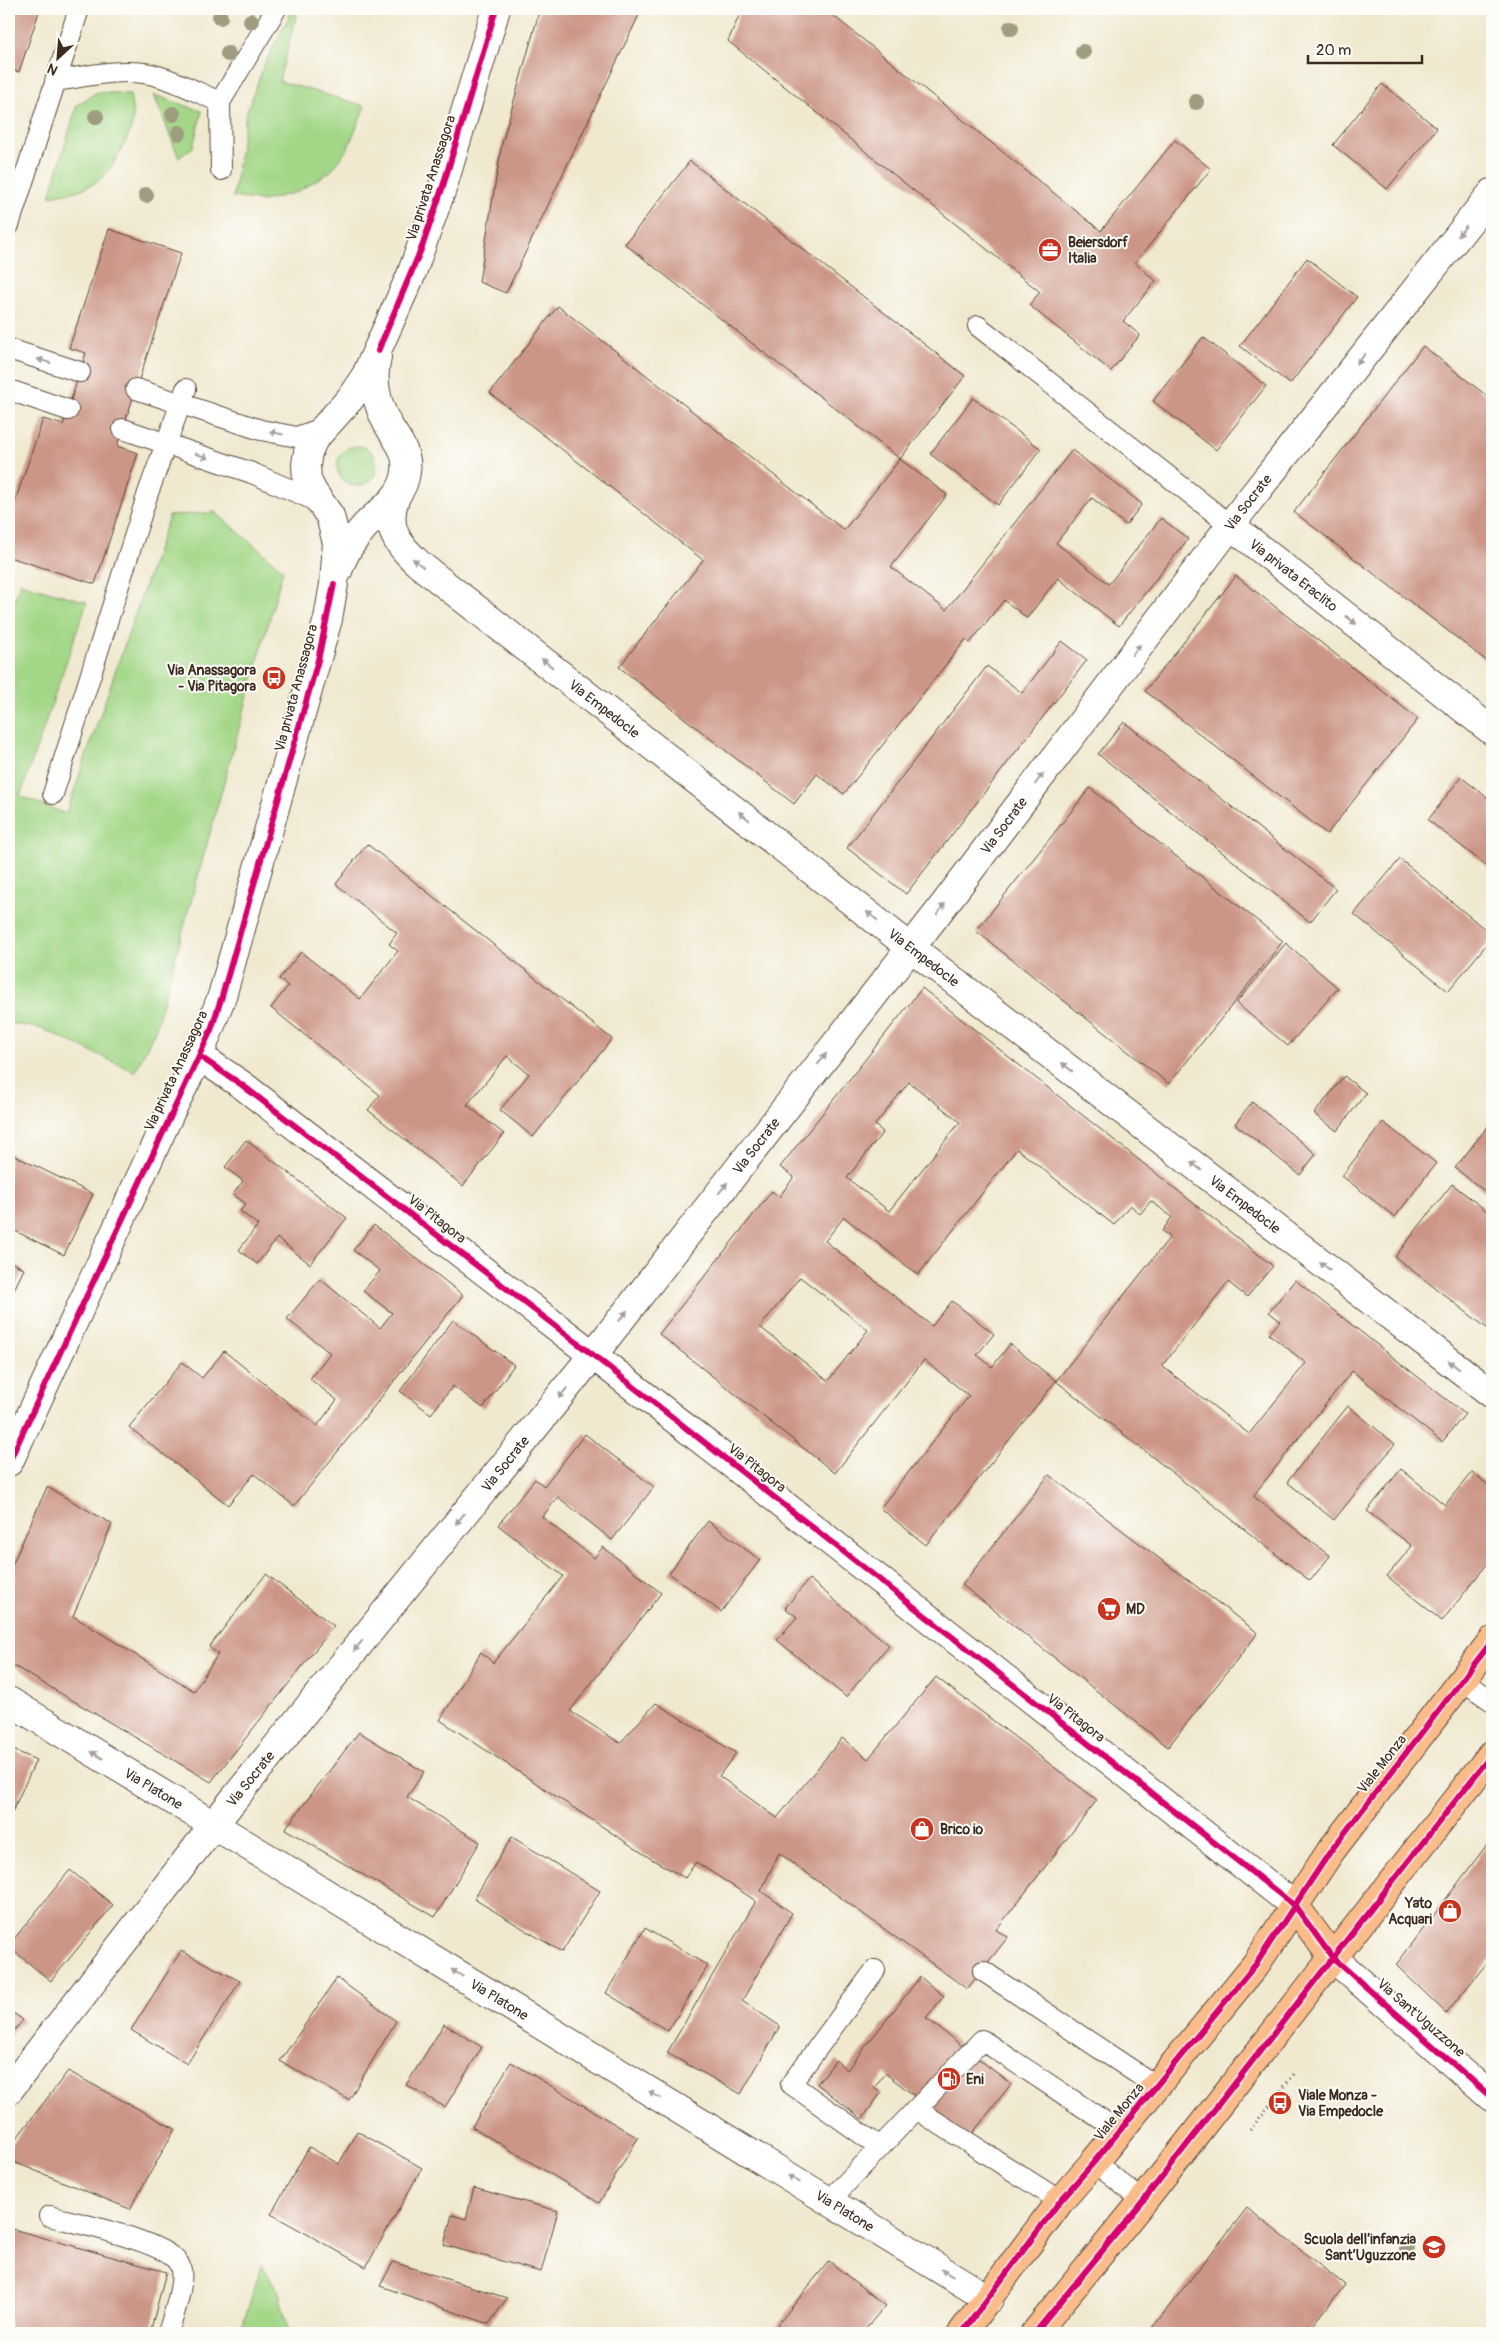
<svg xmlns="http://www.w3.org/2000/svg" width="1501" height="2342" font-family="Pangolin,sans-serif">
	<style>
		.green { fill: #a3d787; stroke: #6f8052 }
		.building { fill: #cc9687; fill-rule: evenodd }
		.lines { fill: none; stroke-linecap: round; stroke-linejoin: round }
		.service-casing { stroke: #564739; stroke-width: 22 }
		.minor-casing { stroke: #564739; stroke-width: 30 }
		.primary-casing { stroke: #564739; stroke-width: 30 }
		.path { stroke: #564739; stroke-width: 3; stroke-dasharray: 1 4; stroke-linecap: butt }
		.service { stroke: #fff; stroke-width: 20 }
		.minor { stroke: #fff; stroke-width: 28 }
		.primary { stroke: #fabc8b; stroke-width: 28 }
		.cycleway-casing { stroke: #fdfcf7; stroke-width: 9 }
		.cycleway { stroke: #d6006c; stroke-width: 6 }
		.tree { fill: #9e9d80 }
		.oneway { fill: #a79f9a }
		.labels { text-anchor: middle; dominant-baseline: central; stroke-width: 4; stroke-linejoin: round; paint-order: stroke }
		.street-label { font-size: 14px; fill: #3b2a1e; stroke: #fdfcf7 }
		.poi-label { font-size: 14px; font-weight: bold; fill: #3b2a1e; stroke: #fdfcf7; text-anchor: start }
	</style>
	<rect width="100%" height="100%" fill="#fdfcf7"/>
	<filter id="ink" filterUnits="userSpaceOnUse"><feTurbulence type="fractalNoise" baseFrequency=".02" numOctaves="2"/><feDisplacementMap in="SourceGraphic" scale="10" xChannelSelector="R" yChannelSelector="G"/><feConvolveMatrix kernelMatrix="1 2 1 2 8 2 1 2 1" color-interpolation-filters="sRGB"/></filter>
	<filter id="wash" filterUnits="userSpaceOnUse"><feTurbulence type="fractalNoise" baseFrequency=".0096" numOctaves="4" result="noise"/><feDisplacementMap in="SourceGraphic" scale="20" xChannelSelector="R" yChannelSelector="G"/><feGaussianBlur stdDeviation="1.12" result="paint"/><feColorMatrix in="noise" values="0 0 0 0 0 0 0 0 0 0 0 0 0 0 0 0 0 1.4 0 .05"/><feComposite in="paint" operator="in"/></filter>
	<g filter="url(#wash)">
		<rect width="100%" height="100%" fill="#f0e9d0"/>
		<path class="green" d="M293,9H298L279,81L365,106L348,148L331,171L297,192L263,201L233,197L246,114L264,65Z
			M97,92L130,94C131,102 133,110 133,118C133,133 111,172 98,181C84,191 67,193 50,196L77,105Z
			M154,95L202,111L193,147L179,158Z
			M337 466a20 20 0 1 1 40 0a20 20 0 1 1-40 0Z
			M215,512L283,570L155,1031L135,1072L43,1029L9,1023V615L20,583L87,602L20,796L66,814L169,516Z
			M262,2265L279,2292L289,2333H240Z"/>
		<g id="blocks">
			<path class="building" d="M9,9H40L19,72L9,69Z
				M540,9H630L639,15L506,293L479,282L502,143Z
				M742,9H825L1101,231L1175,140L1211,169L1135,263L1156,281L1123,321L1140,335L1111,371L1029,305L1040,292L728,41Z
				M1382,84L1437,128L1387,189L1333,145Z
				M690,161L965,376L900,459L625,244Z
				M109,229L181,253L117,446L138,453L95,584L9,557V519L43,419L63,425L86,353L69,348Z
				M1307,258L1357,297L1290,384L1240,346Z
				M558,306L844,530L900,459L947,495L891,567L946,610L1072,450L1142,504L1126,525L1092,498L1056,543L1109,584L1161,518L1188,539L1119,626L1058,578L1027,618L1004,600L970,643L966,639L844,794L817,774L794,804L619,667L703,560L490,393Z
				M1203,337L1266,386L1216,450L1153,401Z
				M1423,346L1492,400V665L1294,512Z
				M973,398L1041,449L998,505L930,454Z
				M1236,576L1418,719L1327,834L1145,691Z
				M1062,641L1087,660L906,894L847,848L987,666L1022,693Z
				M1124,722L1336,889L1310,922L1098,754Z
				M1461,777L1492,801V870L1428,820Z
				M1090,788L1283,941L1169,1084L976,931Z
				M367,844L612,1039L533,1137L500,1110L529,1074L507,1056L467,1105L504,1134L463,1186L368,1110L380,1095L271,1008L288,986L279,979L301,952L360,999L398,951L389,944L397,933L336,884Z
				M1400,859L1492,935V938L1448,991L1354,914Z
				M1286,943L1338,988L1288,1046L1236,1003Z
				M922,988L1273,1266L1247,1297L1228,1282L1162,1366L1249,1434L1306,1363L1269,1334L1280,1321L1269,1312L1295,1280L1465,1414L1442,1442L1352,1371L1253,1496L1330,1556L1310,1581L1056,1381L1170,1237L1162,1231L1172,1217L1151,1201L1140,1214L1130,1205L1114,1225L1017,1149L918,1275L844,1217L825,1241L932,1326L952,1301L994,1334L977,1355L992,1367L1010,1344L1056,1381L926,1545L880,1508L969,1396L924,1360L835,1473L659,1334L772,1191L779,1197L794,1177L780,1167ZM909,1082L960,1122L889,1211L847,1178L883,1132L875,1125ZM800,1277L868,1330L828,1381L760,1327Z
				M1344,1076L1366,1093L1337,1131L1314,1114Z
				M1252,1102L1316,1154L1300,1175L1235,1124Z
				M1492,1121V1197L1455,1168Z
				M1383,1122L1436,1163L1395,1217L1342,1176Z
				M246,1140L347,1218L310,1264L277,1238L257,1264L239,1250L258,1225L240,1211L246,1204L233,1194L243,1181L225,1167Z
				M9,1153L93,1194L64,1255L9,1228Z
				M1452,1184L1492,1215V1332L1395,1257Z
				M374,1225L463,1295L294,1506L254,1474L228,1505L129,1427L182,1362L202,1378L224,1351L317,1426L337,1400L310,1379L330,1353L287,1319L320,1279L380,1328L392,1313L363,1291L380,1271L353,1250Z
				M9,1261L24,1269L9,1300Z
				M453,1320L514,1365L483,1408L453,1386L431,1414L400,1391Z
				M1348,1406L1395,1444L1334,1520L1287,1482Z
				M585,1434L654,1487L612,1540L558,1497L542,1517L594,1558L603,1547L661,1593L570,1711L620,1743L656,1703L736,1753L719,1776L777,1818L842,1738L868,1759L936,1677L1097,1800L996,1930L1008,1937L967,1989L779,1853L761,1891L792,1913L742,2001L780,2026L741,2094L667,2053L756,1901L696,1862L685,1878L653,1860L440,1720L481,1652L493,1663L563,1576L498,1525L535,1479L544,1486Z
				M1401,1469L1445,1505L1472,1472L1492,1488V1558L1442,1621L1387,1576L1412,1546L1367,1511Z
				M1049,1475L1258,1633L1168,1747L962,1585Z
				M47,1487L112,1524L73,1616L194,1691L218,1654L209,1647L266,1574L334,1626L211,1782L9,1663V1572Z
				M708,1521L760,1560L721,1612L669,1573Z
				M809,1579L889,1645L846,1697L777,1640L797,1617L785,1608Z
				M359,1732L424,1772L407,1797L480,1842L435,1917L285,1829Z
				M9,1748L36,1760L9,1819Z
				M512,1837L600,1891L562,1952L474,1899Z
				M1492,1838V1957L1446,2013L1396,1965Z
				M70,1870L113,1905L51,1981L9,1947V1945Z
				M645,1928L708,1966L668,2031L606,1993Z
				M181,1951L240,1981L187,2064L131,2030Z
				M920,1977L944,1996L926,2018L1011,2084L969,2138L885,2073L874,2088L881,2093L862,2119L817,2084L836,2060L847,2070Z
				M337,1978L396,2021L349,2100L280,2061Z
				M9,2010L23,2020L9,2037Z
				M444,2024L482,2047L445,2107L406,2085Z
				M511,2062L638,2138L599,2203L472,2127Z
				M68,2071L175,2129L130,2209L9,2160V2148Z
				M357,2131L422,2168L366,2267L271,2214L309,2147L339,2164Z
				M474,2188L558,2211L541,2272L444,2245L452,2215L466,2219Z
				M1247,2208L1345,2285L1307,2333H1148Z
				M9,2228L166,2272L150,2333H9Z
				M829,2261L885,2306L862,2333H771Z
				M393,2262L507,2298L489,2324L380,2286Z"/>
		</g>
	</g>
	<g filter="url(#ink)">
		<use href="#blocks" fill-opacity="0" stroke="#564739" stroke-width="1"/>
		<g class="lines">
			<g class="service-casing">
				<path id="service" d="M55,81C84,77 114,69 144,73C170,77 196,92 220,102
					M221,170L220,102L276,9
					M9,225L79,9
					M978,326L1230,525
					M9,349L80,372
					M136,389L261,430L297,437L323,428
					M9,390L68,410
					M123,429L252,473L321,503
					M53,794L148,493L186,389
					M1462,1680L1492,1701
					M875,1970L791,2084L880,2147
					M983,1971L1156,2086
					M916,2109L1060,2201
					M1094,2162L1143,2201
					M829,2201L982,2040L1119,2131
					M50,2216C75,2223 171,2242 180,2266C186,2282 173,2316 168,2333"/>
			</g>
			<g class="minor-casing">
				<g id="minor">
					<path id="s1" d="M395,499C384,529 399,546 420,565L910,947L1492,1394"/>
					<path id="s2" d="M1230,525L1492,731"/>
					<path d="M338,571C343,554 354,538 366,525C382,509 403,497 406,472C409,452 396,439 387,423C376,402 371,381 377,357"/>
					<path d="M199,1056L242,1085L593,1355L1295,1906"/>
					<path d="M9,1462L171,1111L199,1056L222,996L328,619L334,584L337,543L330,516L313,492L307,480L306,465L308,452L314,439L350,399L366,375L411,275L443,186L496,9"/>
					<path id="s3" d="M9,1701L250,1847L989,2299"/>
					<path d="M1332,1957L1492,2098"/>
					<path id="s4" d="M9,2090L230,1804L593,1355L937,914L1248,502L1492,193"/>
				</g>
			</g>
			<g class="primary-casing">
				<path id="primary" d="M1295,1906L1332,1957
					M962,2333L1060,2201L1094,2162L1256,1964L1330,1852L1492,1641
					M1035,2333L1143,2201L1492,1754"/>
			</g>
			<path class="path" d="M1250,2130L1294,2074"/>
			<use href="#service" class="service"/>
			<use href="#minor" class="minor"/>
			<use href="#primary" class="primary"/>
			<g class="cycleway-casing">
				<path id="cycleway" d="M378,351L422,247L443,186L496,9
					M199,1056L242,1085L593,1355L1295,1906L1332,1957L1492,2098
					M9,1462L211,1030L222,996L318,660L334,584
					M962,2333L1060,2201L1094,2162L1256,1964L1330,1852L1492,1641
					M1035,2333L1143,2201L1492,1754"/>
			</g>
			<use href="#cycleway" class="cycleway"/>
		</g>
		<g class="tree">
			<circle cx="220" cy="17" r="8"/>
			<circle cx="251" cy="21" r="8"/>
			<circle cx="1011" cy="28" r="8"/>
			<circle cx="1083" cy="52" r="8"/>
			<circle cx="228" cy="54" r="8"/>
			<circle cx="1196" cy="102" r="8"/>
			<circle cx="173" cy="114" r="8"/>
			<circle cx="96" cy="117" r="8"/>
			<circle cx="179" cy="133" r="8"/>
			<circle cx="146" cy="195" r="8"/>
			<circle cx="1407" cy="2249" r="8"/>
		</g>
		<defs><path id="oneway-solid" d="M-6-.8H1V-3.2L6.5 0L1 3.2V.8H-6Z" transform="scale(1.25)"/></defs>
		<g class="oneway">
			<use href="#oneway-solid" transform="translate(1462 231) rotate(128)"/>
			<use href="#oneway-solid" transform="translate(1361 359) rotate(128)"/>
			<use href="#oneway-solid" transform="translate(44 361) rotate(-162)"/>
			<use href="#oneway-solid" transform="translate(276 433) rotate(-169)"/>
			<use href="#oneway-solid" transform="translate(202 456) rotate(19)"/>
			<use href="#oneway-solid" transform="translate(418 563) rotate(-140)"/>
			<use href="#oneway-solid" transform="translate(1351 620) rotate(38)"/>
			<use href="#oneway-solid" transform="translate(1136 650) rotate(-53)"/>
			<use href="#oneway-solid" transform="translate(547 663) rotate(-142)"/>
			<use href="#oneway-solid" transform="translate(1039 779) rotate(-53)"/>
			<use href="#oneway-solid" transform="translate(744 816) rotate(-142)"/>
			<use href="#oneway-solid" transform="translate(941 909) rotate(-53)"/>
			<use href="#oneway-solid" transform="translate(872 916) rotate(-142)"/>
			<use href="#oneway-solid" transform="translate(822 1059) rotate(-52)"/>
			<use href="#oneway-solid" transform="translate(1067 1067) rotate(-142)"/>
			<use href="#oneway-solid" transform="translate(1196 1166) rotate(-142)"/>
			<use href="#oneway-solid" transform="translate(723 1188) rotate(-52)"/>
			<use href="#oneway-solid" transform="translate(1325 1266) rotate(-142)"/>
			<use href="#oneway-solid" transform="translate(623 1316) rotate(-52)"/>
			<use href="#oneway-solid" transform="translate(1454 1365) rotate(-142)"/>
			<use href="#oneway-solid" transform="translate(563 1393) rotate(129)"/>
			<use href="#oneway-solid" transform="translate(460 1519) rotate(129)"/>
			<use href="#oneway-solid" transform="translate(358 1646) rotate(129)"/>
			<use href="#oneway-solid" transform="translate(97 1755) rotate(-149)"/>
			<use href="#oneway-solid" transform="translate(457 1973) rotate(-148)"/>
			<use href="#oneway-solid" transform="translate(655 2095) rotate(-149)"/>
			<use href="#oneway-solid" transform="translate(794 2179) rotate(-149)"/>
			<use href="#oneway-solid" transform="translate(947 2273) rotate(-149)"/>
		</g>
	</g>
	<defs>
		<g id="office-disc" transform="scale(1.25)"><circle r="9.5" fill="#c8321e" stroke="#fdfcf7"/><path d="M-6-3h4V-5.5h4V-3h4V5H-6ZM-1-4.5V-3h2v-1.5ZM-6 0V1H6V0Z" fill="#fff"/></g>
		<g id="bus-disc" transform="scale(1.25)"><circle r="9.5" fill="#c8321e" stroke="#fdfcf7"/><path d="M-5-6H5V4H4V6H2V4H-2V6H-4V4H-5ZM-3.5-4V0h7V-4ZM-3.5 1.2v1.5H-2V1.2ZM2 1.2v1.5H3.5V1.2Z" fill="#fff"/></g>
		<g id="supermarket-disc" transform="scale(1.25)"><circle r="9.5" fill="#c8321e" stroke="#fdfcf7"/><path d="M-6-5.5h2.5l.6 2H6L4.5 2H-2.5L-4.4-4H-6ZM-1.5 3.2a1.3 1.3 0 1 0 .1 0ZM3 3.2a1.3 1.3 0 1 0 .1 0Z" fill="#fff"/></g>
		<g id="shop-disc" transform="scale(1.25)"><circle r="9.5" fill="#c8321e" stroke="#fdfcf7"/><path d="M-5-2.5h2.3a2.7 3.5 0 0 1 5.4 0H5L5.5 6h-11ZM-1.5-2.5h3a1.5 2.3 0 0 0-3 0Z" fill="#fff"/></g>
		<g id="fuel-disc" transform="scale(1.25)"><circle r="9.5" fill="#c8321e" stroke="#fdfcf7"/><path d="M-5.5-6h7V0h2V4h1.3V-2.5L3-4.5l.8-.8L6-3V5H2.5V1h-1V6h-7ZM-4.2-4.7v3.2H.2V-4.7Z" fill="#fff"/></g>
		<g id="school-disc" transform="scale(1.25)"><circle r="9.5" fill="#c8321e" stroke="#fdfcf7"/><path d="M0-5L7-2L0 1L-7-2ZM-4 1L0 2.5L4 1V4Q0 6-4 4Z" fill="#fff"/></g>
	</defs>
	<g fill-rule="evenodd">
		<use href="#office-disc" x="1050" y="250"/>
		<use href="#bus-disc" x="274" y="678"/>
		<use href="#supermarket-disc" x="1109" y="1609"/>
		<use href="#shop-disc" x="922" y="1829"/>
		<use href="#shop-disc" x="1450" y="1911"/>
		<use href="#fuel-disc" x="949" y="2079"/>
		<use href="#bus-disc" x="1280" y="2103"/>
		<use href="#school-disc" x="1434" y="2247"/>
	</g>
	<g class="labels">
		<g class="street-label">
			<text transform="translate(431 178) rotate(-72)">Via privata Anassagora</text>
			<text stroke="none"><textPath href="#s4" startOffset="2014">Via Socrate</textPath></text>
			<text stroke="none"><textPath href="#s2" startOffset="81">Via privata Eraclito</textPath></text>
			<text transform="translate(296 688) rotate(-75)">Via privata Anassagora</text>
			<text stroke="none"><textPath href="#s1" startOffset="310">Via Empedocle</textPath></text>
			<text stroke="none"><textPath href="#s4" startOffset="1609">Via Socrate</textPath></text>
			<text stroke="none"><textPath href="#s1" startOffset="715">Via Empedocle</textPath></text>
			<text transform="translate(176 1071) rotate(-65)">Via privata Anassagora</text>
			<text stroke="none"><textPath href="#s4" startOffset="1204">Via Socrate</textPath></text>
			<text stroke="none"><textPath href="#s1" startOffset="1120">Via Empedocle</textPath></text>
			<text transform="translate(437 1219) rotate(38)">Via Pitagora</text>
			<text stroke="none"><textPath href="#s4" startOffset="799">Via Socrate</textPath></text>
			<text transform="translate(757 1468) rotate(38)">Via Pitagora</text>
			<text transform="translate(1076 1718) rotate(38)">Via Pitagora</text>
			<text transform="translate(1382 1764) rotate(-52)">Viale Monza</text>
			<text stroke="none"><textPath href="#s4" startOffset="394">Via Socrate</textPath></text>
			<text stroke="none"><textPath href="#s3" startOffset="169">Via Platone</textPath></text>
			<text stroke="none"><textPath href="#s3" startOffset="574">Via Platone</textPath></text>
			<text transform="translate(1421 2018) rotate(41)">Via Sant'Uguzzone</text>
			<text transform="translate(1119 2112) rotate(-51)">Viale Monza</text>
			<text stroke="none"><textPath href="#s3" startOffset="979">Via Platone</textPath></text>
		</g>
		<g class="poi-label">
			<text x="1068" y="242">Beiersdorf<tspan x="1068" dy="16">Italia</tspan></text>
			<text x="256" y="670" text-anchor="end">Via Anassagora<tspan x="256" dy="16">- Via Pitagora</tspan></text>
			<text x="1126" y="1609">MD</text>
			<text x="940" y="1829">Brico io</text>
			<text x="1432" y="1903" text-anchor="end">Yato<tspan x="1432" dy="16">Acquari</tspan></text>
			<text x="966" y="2079">Eni</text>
			<text x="1298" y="2095">Viale Monza -<tspan x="1298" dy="16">Via Empedocle</tspan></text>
			<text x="1416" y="2239" text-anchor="end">Scuola dell’infanzia<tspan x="1416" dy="16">Sant’Uguzzone</tspan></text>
		</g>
	</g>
	<rect width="1501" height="2342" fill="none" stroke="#fdfcf7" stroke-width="30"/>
	<g transform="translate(58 58) rotate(206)" stroke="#fdfcf7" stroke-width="4" paint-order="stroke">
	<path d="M0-4L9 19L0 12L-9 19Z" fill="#3b2a1e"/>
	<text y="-8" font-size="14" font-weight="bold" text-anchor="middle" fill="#3b2a1e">N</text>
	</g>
	<path d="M1308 55v8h114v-8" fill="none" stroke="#3b2a1e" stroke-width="2.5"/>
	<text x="1316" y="55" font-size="15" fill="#3b2a1e" stroke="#fdfcf7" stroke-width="4" paint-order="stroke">20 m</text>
</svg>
